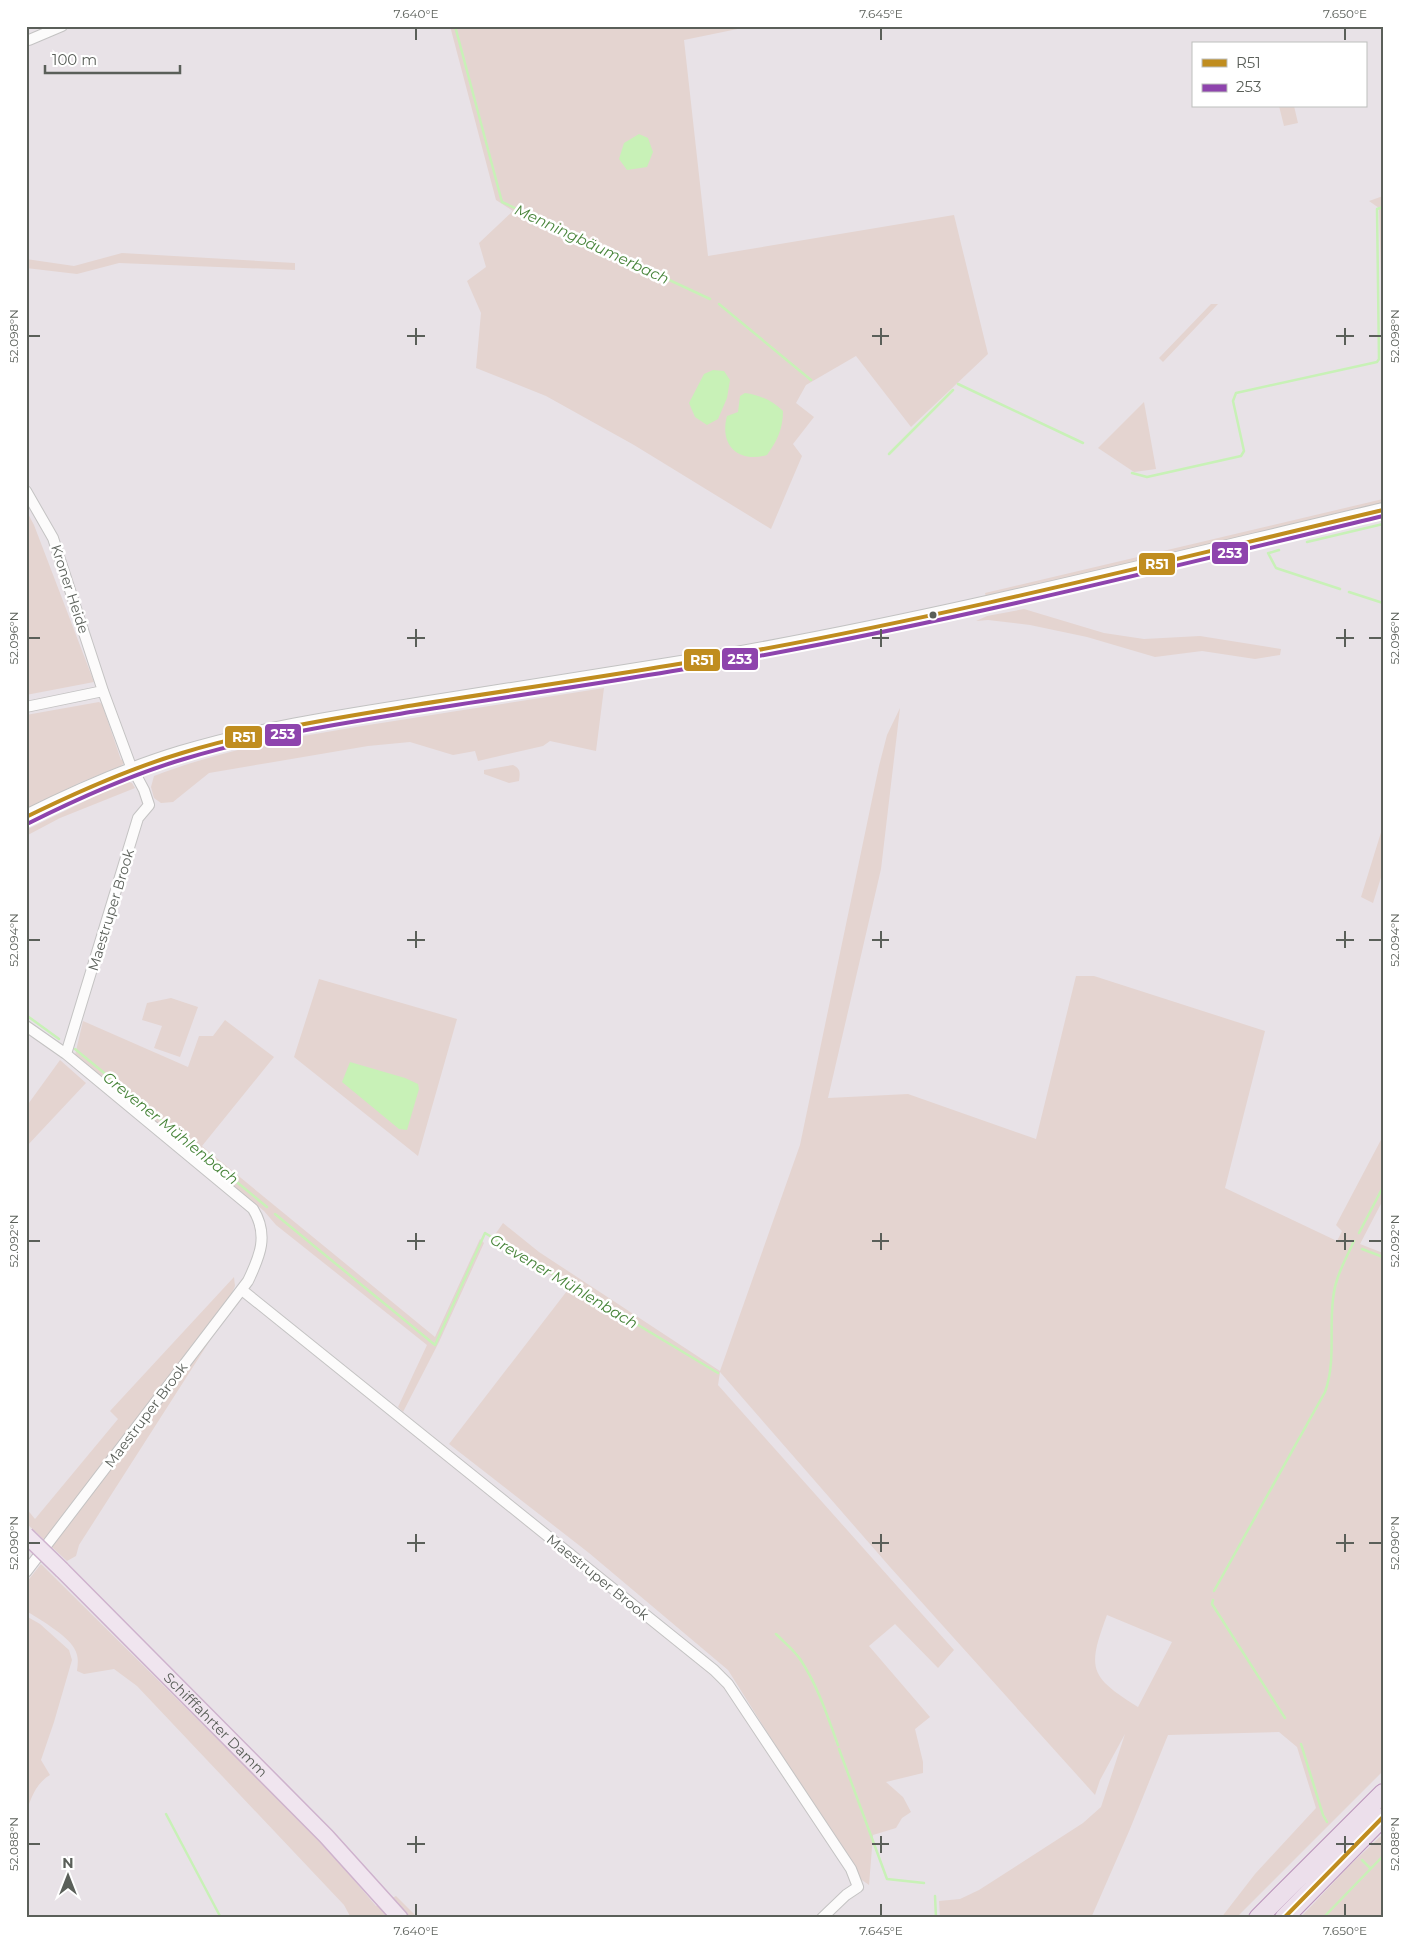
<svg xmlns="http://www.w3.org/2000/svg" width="1409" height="1944" font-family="Montserrat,sans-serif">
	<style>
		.green { fill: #e4d4d0; fill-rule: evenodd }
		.water { fill: #c8f1b7 }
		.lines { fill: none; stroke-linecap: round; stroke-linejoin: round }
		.stream { stroke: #c8f1b7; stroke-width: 2.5 }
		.minor-casing { stroke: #c4c3c3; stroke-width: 12 }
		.secondary-casing { stroke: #c2c2c2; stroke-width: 16 }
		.primary-casing { stroke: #ceb2cd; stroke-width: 18 }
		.motorway-casing { stroke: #bb93bb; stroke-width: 20 }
		.minor { stroke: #fcfbfb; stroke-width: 10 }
		.secondary { stroke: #fcfbfb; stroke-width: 14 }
		.primary { stroke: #f0e5ef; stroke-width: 15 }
		.motorway { stroke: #ecdfeb; stroke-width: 18 }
		.primary-bridge-casing { stroke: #ceb2cd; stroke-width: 18; stroke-linecap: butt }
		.primary-bridge { stroke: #f0e5ef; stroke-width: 15 }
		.bus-1-casing { stroke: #fff; stroke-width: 8 }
		.bus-2-casing { stroke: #fff; stroke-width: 8 }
		.bus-1 { stroke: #c08d1f; stroke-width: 4 }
		.bus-2 { stroke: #8e44ad; stroke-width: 4 }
		.ticks { fill: none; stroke: #5a5f59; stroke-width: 2 }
		.bus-dot { fill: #5a5f59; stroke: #fff; stroke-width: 2 }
		.labels { text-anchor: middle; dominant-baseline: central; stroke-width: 5; stroke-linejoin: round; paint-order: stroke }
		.street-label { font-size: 14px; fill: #5a5f59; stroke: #fff }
		.water-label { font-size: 15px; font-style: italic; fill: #478439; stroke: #fff }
		.line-badge { stroke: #fff; stroke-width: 2 }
		.badge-label { font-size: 14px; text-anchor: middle; font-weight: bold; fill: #fff }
		.neatline { fill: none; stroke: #5a5f59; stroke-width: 2 }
		.ticks-label { font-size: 12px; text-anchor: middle; fill: #5a5f59 }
	</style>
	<rect width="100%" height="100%" fill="#e8e2e7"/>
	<path class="green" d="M450,26H752L684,40L708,256L954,215L988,354L911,427L856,356L806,385L796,403L814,417L793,444L802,456L771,529L634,445L546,396L476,368L481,313L467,281L486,267L479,243L513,211L496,200Z
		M1279,106H1294L1298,123L1284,126Z
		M1383,196V347L1379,208L1369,201Z
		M122,253L295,263V270L119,263L77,274L26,268V259L74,266Z
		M1211,304H1218L1163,362L1159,358Z
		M1144,402L1156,469L1134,472L1098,448Z
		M1383,499V504L986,597L985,593Z
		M26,510L34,525L94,682L26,695Z
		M1024,609L1104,633L1144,639L1200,636L1281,649L1280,655L1255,659L1202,651L1155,657L1087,637L1030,625L988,620L976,621L987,616Z
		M604,688L596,751L550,741L543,746L478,761L475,751L453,755L410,742L368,746L209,773L173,802L161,803L154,798L151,787L154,776C231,746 313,734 394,721C464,710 534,699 604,688Z
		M99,702L102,704L121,760L123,759L124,763L121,766L79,783L26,810V715Z
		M900,708L881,869L828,1098L908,1094L1036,1139L1076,976H1094L1265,1031L1225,1188L1337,1241L1342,1231L1336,1225L1383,1136V1200L1360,1244L1383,1253V1771L1236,1918H1221L1255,1874L1316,1808L1297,1747L1279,1732L1168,1735L1130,1829L1091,1918H940L939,1901L960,1899L979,1890L1083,1823L1101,1807L1125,1734L1100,1780L1095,1795L890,1567L720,1372L718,1385L954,1650L938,1668L895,1624L869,1646L930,1717L915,1729L923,1762V1773L886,1782L903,1797L911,1812L902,1818L896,1828L873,1835L869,1885L859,1878L728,1670L589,1553L449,1444L570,1287L492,1239L503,1223L539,1252L720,1371L800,1145L879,766L887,735ZM1107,1615L1172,1642L1138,1707C1089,1676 1087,1669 1107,1615Z
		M513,765C521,769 520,773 519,781L509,783L484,774V770Z
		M126,781L132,783L135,788L60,818L26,836V830Z
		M1383,826V871L1373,903L1361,897Z
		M319,979L457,1019L418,1156L294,1057Z
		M171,998L198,1007L180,1057L154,1048L162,1026L142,1020L147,1003Z
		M225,1020L274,1057L202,1146L435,1337L480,1239L484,1243L439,1342L403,1412L398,1407L427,1345L276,1225L264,1211L75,1055L83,1021L188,1067L199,1036H213Z
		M60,1060L86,1083L26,1147V1107Z
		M234,1277L235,1286L216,1331L79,1545L76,1556L67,1561L26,1523V1508L35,1519L118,1419L110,1411Z
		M41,1564L325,1846L376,1906L396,1896L418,1918H351L344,1905L137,1686L114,1669L84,1674L77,1671C78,1663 79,1656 74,1648C68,1636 38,1618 26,1611V1583Z
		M26,1616L40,1624L69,1650L72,1660L54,1722L41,1760L50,1775C36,1783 31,1798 26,1813Z
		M1383,1834V1918H1300L1349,1866Z"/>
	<path class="water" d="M639,134L648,138L653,152L647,167L627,170L619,159L624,143Z
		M713,370L724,371L730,380L727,398L718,419L707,425L695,417L689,403L704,374Z
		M745,393C760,395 773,401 783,411C783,429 777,441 767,455C739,463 719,446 727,416L738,412L740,396Z
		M350,1062L405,1078L418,1084L419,1089L407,1130L399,1129L342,1082Z"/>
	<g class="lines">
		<path class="stream" d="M455,26L502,202L710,299
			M719,304L811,380
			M958,384L1083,443
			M889,454L953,390
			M1132,473L1147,477L1241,456L1244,451L1233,401L1236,393L1377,362L1379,359L1377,209L1383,207
			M1307,542L1383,524
			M1268,553L1276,568L1340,589
			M1269,553L1279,550
			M1349,592L1383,603
			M26,1015L59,1039
			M75,1049L267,1207
			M275,1214L435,1345L485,1233L718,1373
			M1359,1233L1383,1187
			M1362,1249L1383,1257
			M1214,1591L1325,1392C1336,1361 1329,1331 1333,1299C1335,1277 1345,1261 1354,1241
			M1213,1600L1212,1604L1285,1718
			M776,1634C784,1642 794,1650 800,1659C818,1686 827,1715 838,1745
			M1301,1744L1323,1815L1327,1822
			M839,1749L887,1879L924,1883
			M166,1814L221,1918
			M1362,1860L1370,1868
			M935,1896L936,1918
			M1323,1918L1383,1856"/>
		<g class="minor-casing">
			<path id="minor" d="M29,40L62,26
				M26,491L53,538L103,691L130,764L144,790L149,805L138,818L66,1054
				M26,707L103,691
				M26,1026L66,1054L253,1209C269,1235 260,1256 248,1281L26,1572
				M242,1290L714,1670L728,1684L851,1869L858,1887L846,1895L822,1918"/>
		</g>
		<g class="secondary-casing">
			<path id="secondary" d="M26,817C76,792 128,769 181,753C267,727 355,715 442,701C535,687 627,672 719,657C942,618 1162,562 1383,510"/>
		</g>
		<g class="primary-casing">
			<g id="primary">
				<path id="s1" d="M62,1570L326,1836L400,1918"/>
			</g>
		</g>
		<g class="motorway-casing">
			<path id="motorway" d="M1258,1918L1383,1793
				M1284,1918L1383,1817"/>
		</g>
		<use href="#minor" class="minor"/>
		<use href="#secondary" class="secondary"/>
		<use href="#primary" class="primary"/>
		<use href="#motorway" class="motorway"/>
		<g class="primary-bridge-casing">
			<path id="primary-bridge" d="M26,1535L62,1570"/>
		</g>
		<use href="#primary-bridge" class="primary-bridge"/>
		<g class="bus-1-casing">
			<path id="bus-1" d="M26,817C77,792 128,769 182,753C258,730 336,718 415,705C516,689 618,675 719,657C942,618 1162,562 1383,510
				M1284,1918L1383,1817"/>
		</g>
		<g class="bus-2-casing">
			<path id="bus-2" d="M29,823C79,798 130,775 184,759C260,736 338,724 417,711C518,695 619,681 720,663C943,624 1163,569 1383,516"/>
		</g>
		<use href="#bus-1" class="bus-1"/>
		<use href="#bus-2" class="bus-2"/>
	</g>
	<path class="ticks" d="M416,28V40M881,28V40M1345,28V40M416,328V345M881,328V345M1345,328V345M28,336H40M407,336H425M872,336H889M1336,336H1354M1369,336H1382M416,629V647M881,629V647M1345,629V647M28,638H40M407,638H425M872,638H889M1336,638H1354M1369,638H1382M416,931V948M881,931V948M1345,931V948M28,940H40M407,940H425M872,940H889M1336,940H1354M1369,940H1382M416,1233V1250M881,1233V1250M1345,1233V1250M28,1241H40M407,1241H425M872,1241H889M1336,1241H1354M1369,1241H1382M416,1534V1552M881,1534V1552M1345,1534V1552M28,1543H40M407,1543H425M872,1543H889M1336,1543H1354M1369,1543H1382M416,1836V1853M881,1836V1853M1345,1836V1853M28,1844H40M407,1844H425M872,1844H889M1336,1844H1354M1369,1844H1382M416,1904V1916M881,1904V1916M1345,1904V1916"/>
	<circle class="bus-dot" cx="933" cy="615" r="4.5"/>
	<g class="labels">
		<g class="street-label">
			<text transform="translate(70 589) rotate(72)">Kroner Heide</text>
			<text transform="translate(111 910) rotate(-73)">Maestruper Brook</text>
			<text transform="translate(146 1415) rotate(-53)">Maestruper Brook</text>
			<text transform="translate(598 1577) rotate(39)">Maestruper Brook</text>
			<text stroke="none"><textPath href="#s1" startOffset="218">Schifffahrter Damm</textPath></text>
		</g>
		<g class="water-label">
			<text transform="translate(592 244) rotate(25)">Menningbäumerbach</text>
			<text transform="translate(171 1128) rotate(39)">Grevener Mühlenbach</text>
			<text transform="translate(564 1281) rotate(31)">Grevener Mühlenbach</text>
		</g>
	</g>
	<g class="line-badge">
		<rect x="1211" y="541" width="38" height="24" rx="5" fill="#8e44ad"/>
		<rect x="1138" y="552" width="38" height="24" rx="5" fill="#c08d1f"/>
		<rect x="721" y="647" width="38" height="24" rx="5" fill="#8e44ad"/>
		<rect x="683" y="648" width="38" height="24" rx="5" fill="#c08d1f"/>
		<rect x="264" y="723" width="38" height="24" rx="5" fill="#8e44ad"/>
		<rect x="224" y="725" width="39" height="24" rx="5" fill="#c08d1f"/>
	</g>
	<g class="badge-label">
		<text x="1230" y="558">253</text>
		<text x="1157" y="569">R51</text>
		<text x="740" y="664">253</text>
		<text x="702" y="665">R51</text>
		<text x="283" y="739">253</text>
		<text x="244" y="742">R51</text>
	</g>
	<rect width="1409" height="1944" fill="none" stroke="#ffffff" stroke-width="55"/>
	<rect x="1192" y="42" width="175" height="65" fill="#ffffff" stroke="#bdbfbd"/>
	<rect x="1202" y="59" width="25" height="8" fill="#c08d1f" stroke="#bdbfbd"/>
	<text x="1236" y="68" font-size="15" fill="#5a5f59">R51</text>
	<rect x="1202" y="84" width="25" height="8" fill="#8e44ad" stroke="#bdbfbd"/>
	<text x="1236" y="92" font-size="15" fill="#5a5f59">253</text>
	<g transform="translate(68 1876)" stroke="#ffffff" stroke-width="4" paint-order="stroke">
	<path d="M0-4L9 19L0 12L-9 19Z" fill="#5a5f59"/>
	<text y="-8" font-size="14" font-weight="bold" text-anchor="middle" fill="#5a5f59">N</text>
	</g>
	<path d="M45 65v8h135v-8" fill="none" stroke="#5a5f59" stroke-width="2.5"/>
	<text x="52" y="65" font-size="15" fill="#5a5f59" stroke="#ffffff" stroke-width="4" paint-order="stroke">100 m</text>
	<rect x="28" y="28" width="1354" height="1888" class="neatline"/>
	<g class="ticks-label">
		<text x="416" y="18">7.640°E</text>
		<text x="881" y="18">7.645°E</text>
		<text x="1345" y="18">7.650°E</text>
		<text transform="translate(14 336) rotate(-90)" y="4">52.098°N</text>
		<text transform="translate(1395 336) rotate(-90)" y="4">52.098°N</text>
		<text transform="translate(14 638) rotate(-90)" y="4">52.096°N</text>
		<text transform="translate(1395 638) rotate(-90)" y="4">52.096°N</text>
		<text transform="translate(14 940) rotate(-90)" y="4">52.094°N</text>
		<text transform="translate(1395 940) rotate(-90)" y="4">52.094°N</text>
		<text transform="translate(14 1241) rotate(-90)" y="4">52.092°N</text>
		<text transform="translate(1395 1241) rotate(-90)" y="4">52.092°N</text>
		<text transform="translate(14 1543) rotate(-90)" y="4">52.090°N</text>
		<text transform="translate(1395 1543) rotate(-90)" y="4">52.090°N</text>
		<text transform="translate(14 1844) rotate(-90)" y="4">52.088°N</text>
		<text transform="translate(1395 1844) rotate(-90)" y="4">52.088°N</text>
		<text x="416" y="1935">7.640°E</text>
		<text x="881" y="1935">7.645°E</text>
		<text x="1345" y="1935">7.650°E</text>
	</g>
</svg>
